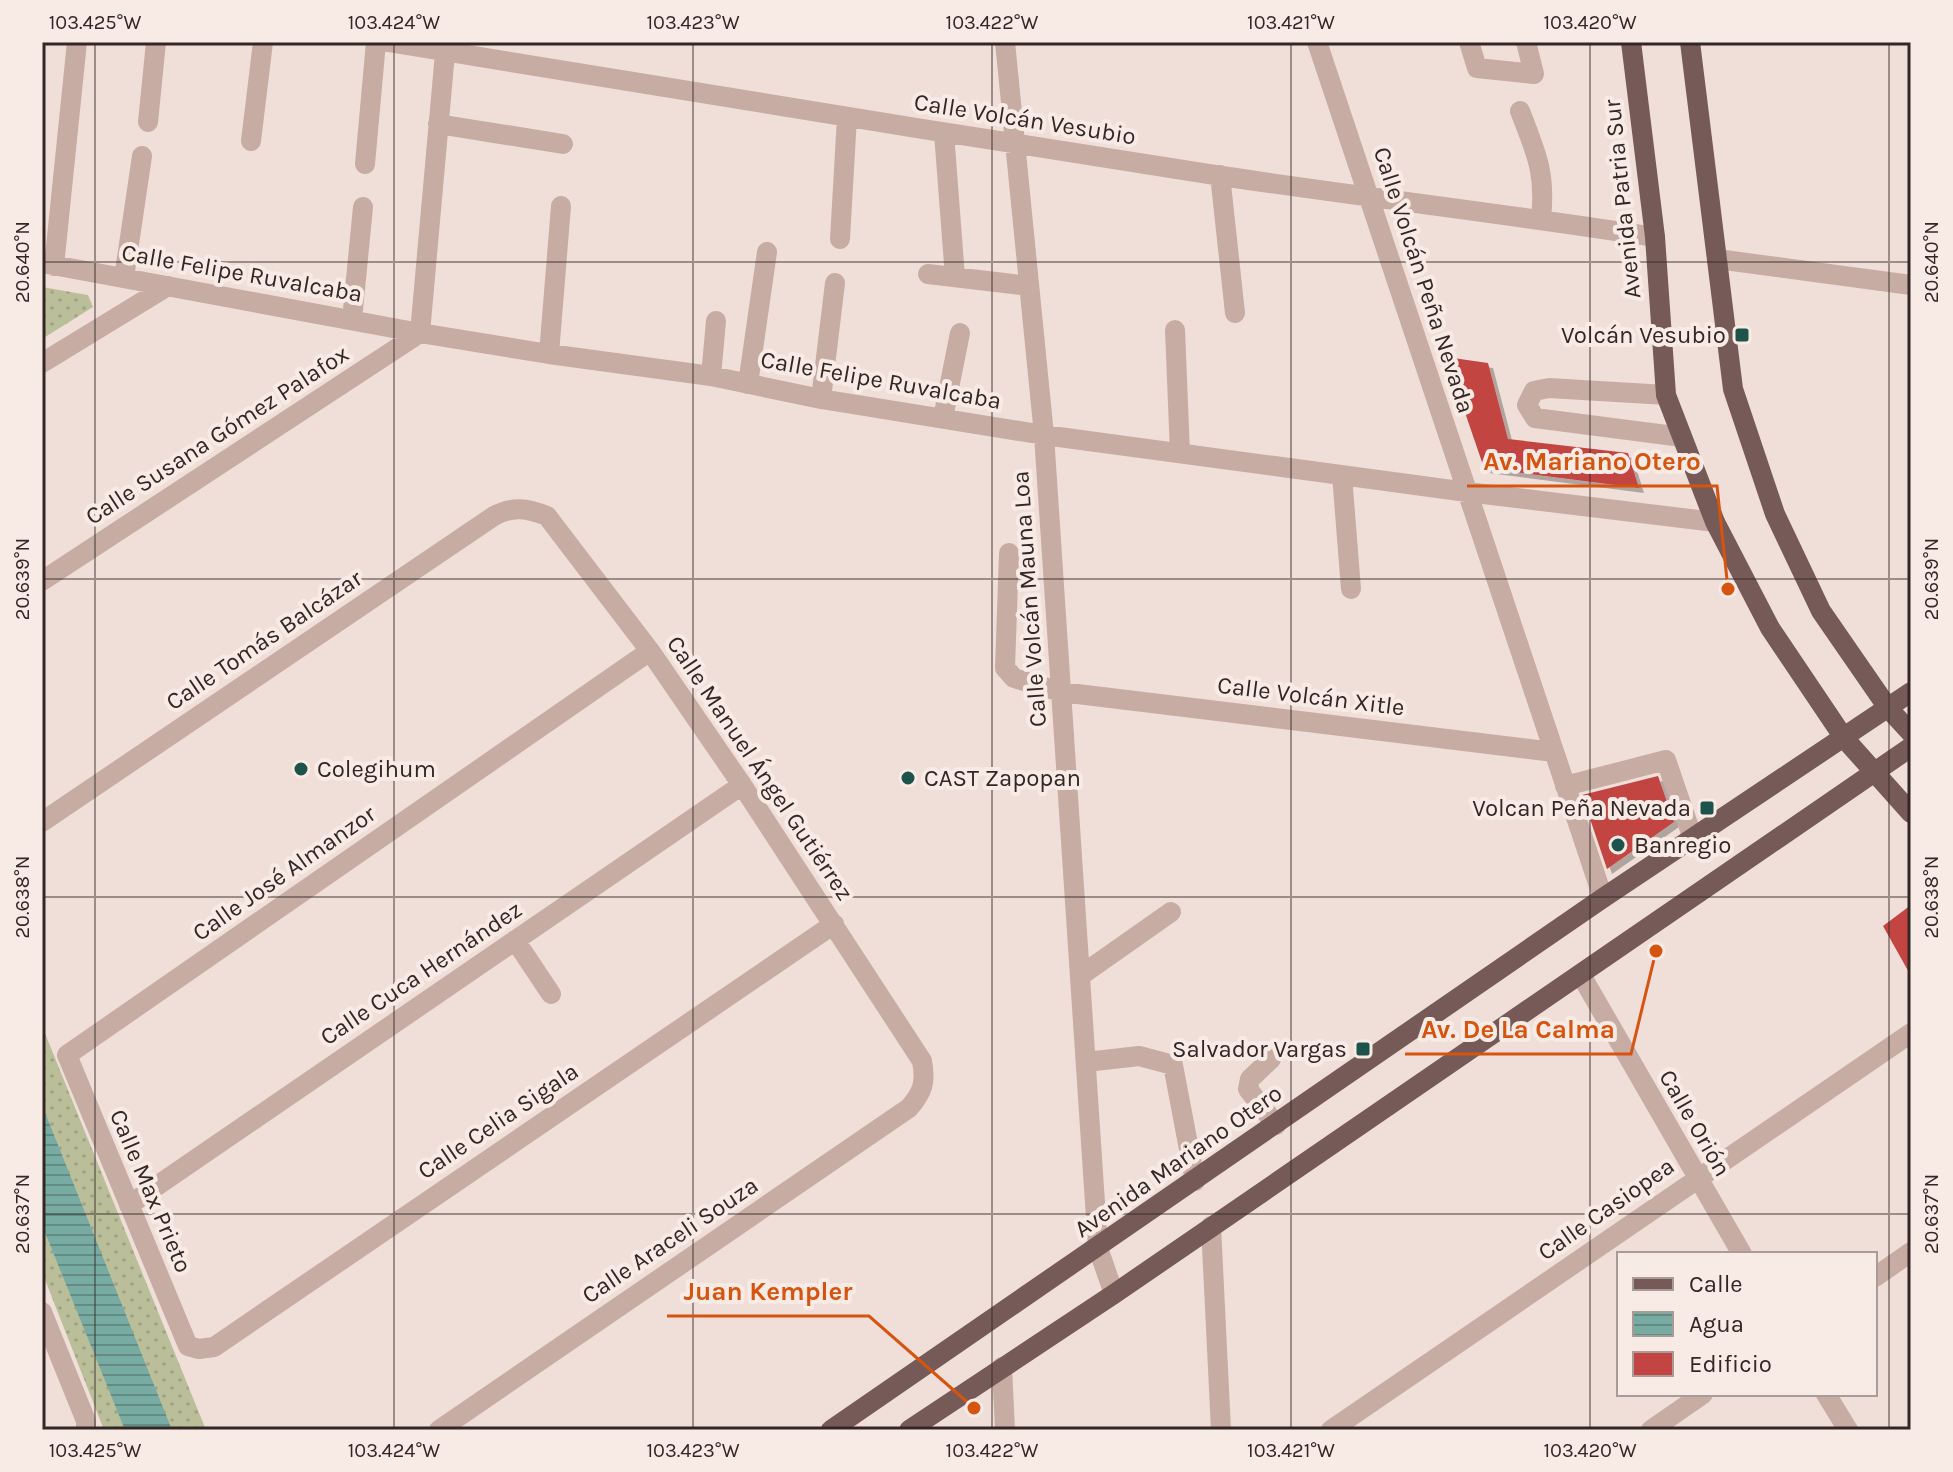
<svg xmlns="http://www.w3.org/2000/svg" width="1953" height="1472" font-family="Karla,sans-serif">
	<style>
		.grass { fill: url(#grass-dots) }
		.water { fill: url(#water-rules) }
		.building { fill: #c24443; filter: url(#shadow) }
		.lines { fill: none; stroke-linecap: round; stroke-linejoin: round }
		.minor { stroke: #c7aca4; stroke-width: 20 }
		.major { stroke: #755a57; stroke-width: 20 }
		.ticks { fill: none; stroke: #332726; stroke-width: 2; stroke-opacity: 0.45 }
		.poi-dot { fill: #1d534a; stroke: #f8eae4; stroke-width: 3 }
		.labels { text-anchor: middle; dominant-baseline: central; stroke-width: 8; stroke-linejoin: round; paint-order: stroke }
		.street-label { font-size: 24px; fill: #332726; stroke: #f8eae4 }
		.poi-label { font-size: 24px; fill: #332726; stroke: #f8eae4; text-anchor: end }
		.leader { fill: none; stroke: #d6540f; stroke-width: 3 }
		.callout-dot { fill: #d6540f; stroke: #f8eae4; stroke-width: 3 }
		.callout-label { font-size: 26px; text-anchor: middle; font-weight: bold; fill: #d6540f; stroke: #f8eae4; stroke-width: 8; stroke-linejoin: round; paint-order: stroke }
		.neatline { fill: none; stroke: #332726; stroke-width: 3 }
		.ticks-label { font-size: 20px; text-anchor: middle; fill: #332726 }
	</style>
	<defs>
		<pattern id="grass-dots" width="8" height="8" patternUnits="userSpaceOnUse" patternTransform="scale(2)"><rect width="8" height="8" fill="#babe99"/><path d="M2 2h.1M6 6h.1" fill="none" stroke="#a0a384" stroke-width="1.8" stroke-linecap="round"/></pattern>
		<pattern id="water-rules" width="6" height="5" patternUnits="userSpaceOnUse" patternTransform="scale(2)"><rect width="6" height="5" fill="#78aca2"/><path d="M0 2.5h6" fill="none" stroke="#638c84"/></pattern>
		<filter id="shadow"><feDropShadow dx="5" dy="5" stdDeviation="0" flood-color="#0004"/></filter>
	</defs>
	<rect width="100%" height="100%" fill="#f0dfd8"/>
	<path class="grass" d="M42,287L88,295L93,307L42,339Z
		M42,1026L206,1430H104L42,1272Z"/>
	<path class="water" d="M42,1105L172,1430H125L42,1225Z"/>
	<path class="building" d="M1446,357L1488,363L1508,439L1628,453L1639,488L1484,468Z
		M1658,776L1674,822L1607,869L1582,795Z
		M1911,905V976L1883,926Z"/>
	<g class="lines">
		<path class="minor" d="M388,42C663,86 939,133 1215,175C1361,197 1509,214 1655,237
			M1005,42L1044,435L1098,1248L1114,1294
			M1317,42L1603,898
			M1469,42L1477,68L1534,74L1526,42
			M1520,111C1536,153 1546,172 1541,219
			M148,122L156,42
			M438,124L563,144
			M944,133L955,277
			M251,141L263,42
			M365,164L376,42
			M1220,175L1235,313
			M840,239L847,117
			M1717,259L1911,285
			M42,263L420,333L549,354L711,376L821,399L1044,435L1467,492L1715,522
			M54,266L77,42
			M928,274L1029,286
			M124,278L142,156
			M352,320L363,207
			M1175,330L1180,453
			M549,354L561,206
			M42,363L168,286
			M711,376L716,321
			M748,384L767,252
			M1666,395L1549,388L1534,391L1527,405L1535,418L1682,437
			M821,399L835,283
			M943,418L960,333
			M1342,475L1351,589
			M1009,553L1005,668L1014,678L1061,692L1554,752
			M42,581L420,333L446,42
			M650,651L67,1055L188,1346L199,1349L214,1347L834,924
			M1565,786L1666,760L1693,839
			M42,822L494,516C512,506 527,508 547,516L650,651L742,785L922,1061C926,1082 923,1092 909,1108L439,1430
			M515,940L551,994
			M1581,975L1742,1254
			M1080,976L1171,912
			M1271,1059L1250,1079L1248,1089L1276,1125
			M1086,1062L1139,1056L1173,1065L1195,1181
			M129,1205L742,785
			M1211,1226L1221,1430
			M1875,1277L1911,1252
			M42,1312L86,1421V1430
			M1002,1367L1005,1430
			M1826,1394L1848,1430
			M1331,1430L1911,1033
			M1651,1430L1703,1394"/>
		<path class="major" d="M1631,42L1655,237L1666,395L1715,522L1770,628L1844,738L1911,813
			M1690,42L1733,389L1775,514L1821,611L1888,708L1911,733
			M831,1430L1603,898L1911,692
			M909,1430L1114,1294L1911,747"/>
	</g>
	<path class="ticks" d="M95,42V1430M394,42V1430M693,42V1430M992,42V1430M1291,42V1430M1590,42V1430M1889,42V1430M42,262H1911M42,579H1911M42,897H1911M42,1214H1911"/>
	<g class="poi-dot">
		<rect x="1734" y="327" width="16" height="16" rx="4"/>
		<circle cx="301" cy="769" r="8"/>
		<circle cx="908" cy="778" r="8"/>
		<rect x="1699" y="800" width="16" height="16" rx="4"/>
		<circle cx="1618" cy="845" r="8"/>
		<rect x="1355" y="1041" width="16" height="16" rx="4"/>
	</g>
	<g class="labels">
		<g class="street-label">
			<text transform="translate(1025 119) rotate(9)">Calle Volcán Vesubio</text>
			<text transform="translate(1622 199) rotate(-96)">Avenida Patria Sur</text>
			<text transform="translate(242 273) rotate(10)">Calle Felipe Ruvalcaba</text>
			<text transform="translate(1424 280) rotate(72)">Calle Volcán Peña Nevada</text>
			<text transform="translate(881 380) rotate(10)">Calle Felipe Ruvalcaba</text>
			<text transform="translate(217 435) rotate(-33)">Calle Susana Gómez Palafox</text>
			<text transform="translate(1029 599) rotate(-94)">Calle Volcán Mauna Loa</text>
			<text transform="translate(264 640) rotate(-34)">Calle Tomás Balcázar</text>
			<text transform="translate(1311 696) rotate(7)">Calle Volcán Xitle</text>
			<text transform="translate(760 768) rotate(56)">Calle Manuel Ángel Gutiérrez</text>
			<text transform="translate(284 873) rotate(-35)">Calle José Almanzor</text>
			<text transform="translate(421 973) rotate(-34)">Calle Cuca Hernández</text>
			<text transform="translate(498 1121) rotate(-34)">Calle Celia Sigala</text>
			<text transform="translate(1695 1123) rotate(60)">Calle Orión</text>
			<text transform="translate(1178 1161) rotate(-35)">Avenida Mariano Otero</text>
			<text transform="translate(151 1191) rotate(67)">Calle Max Prieto</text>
			<text transform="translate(1606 1209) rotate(-35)">Calle Casiopea</text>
			<text transform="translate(670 1240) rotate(-34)">Calle Araceli Souza</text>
		</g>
		<g class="poi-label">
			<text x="1726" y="335">Volcán Vesubio</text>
			<text x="317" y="769" text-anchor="start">Colegihum</text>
			<text x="924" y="778" text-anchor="start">CAST Zapopan</text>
			<text x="1691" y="808">Volcan Peña Nevada</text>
			<text x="1634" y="845" text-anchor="start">Banregio</text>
			<text x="1347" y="1049">Salvador Vargas</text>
		</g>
	</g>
	<path class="leader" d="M1728 589L1717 486H1467M1656 951L1631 1054H1405M974 1408L869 1316H667"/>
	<g class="callout-dot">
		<circle cx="1728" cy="589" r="8"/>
		<circle cx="1656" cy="951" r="8"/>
		<circle cx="974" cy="1408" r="8"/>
	</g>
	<g class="callout-label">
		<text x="1592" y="470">Av. Mariano Otero</text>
		<text x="1518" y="1038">Av. De La Calma</text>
		<text x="768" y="1300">Juan Kempler</text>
	</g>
	<rect width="1953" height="1472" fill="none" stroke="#f8eae4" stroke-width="88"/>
	<rect x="1617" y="1252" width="260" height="144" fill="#f8eae4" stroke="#a99c98" stroke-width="2"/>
	<rect x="1633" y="1278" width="40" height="12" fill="#755a57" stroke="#a99c98" stroke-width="2"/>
	<text x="1689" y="1292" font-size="24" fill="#332726">Calle</text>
	<rect x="1633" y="1312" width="40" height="24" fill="url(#water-rules)" stroke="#a99c98" stroke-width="2"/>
	<text x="1689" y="1332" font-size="24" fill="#332726">Agua</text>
	<rect x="1633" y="1352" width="40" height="24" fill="#c24443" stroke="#a99c98" stroke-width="2"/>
	<text x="1689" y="1372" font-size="24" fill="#332726">Edificio</text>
	<rect x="44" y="44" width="1865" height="1384" class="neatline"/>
	<g class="ticks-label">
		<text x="95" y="29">103.425°W</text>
		<text x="394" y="29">103.424°W</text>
		<text x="693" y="29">103.423°W</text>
		<text x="992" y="29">103.422°W</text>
		<text x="1291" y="29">103.421°W</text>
		<text x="1590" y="29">103.420°W</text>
		<text transform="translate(22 262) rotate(-90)" y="7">20.640°N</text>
		<text transform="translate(1931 262) rotate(-90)" y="7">20.640°N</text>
		<text transform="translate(22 579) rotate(-90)" y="7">20.639°N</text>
		<text transform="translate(1931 579) rotate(-90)" y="7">20.639°N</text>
		<text transform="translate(22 897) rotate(-90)" y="7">20.638°N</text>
		<text transform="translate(1931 897) rotate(-90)" y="7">20.638°N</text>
		<text transform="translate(22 1214) rotate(-90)" y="7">20.637°N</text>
		<text transform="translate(1931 1214) rotate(-90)" y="7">20.637°N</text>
		<text x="95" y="1457">103.425°W</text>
		<text x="394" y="1457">103.424°W</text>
		<text x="693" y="1457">103.423°W</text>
		<text x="992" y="1457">103.422°W</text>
		<text x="1291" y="1457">103.421°W</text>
		<text x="1590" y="1457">103.420°W</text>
	</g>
</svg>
